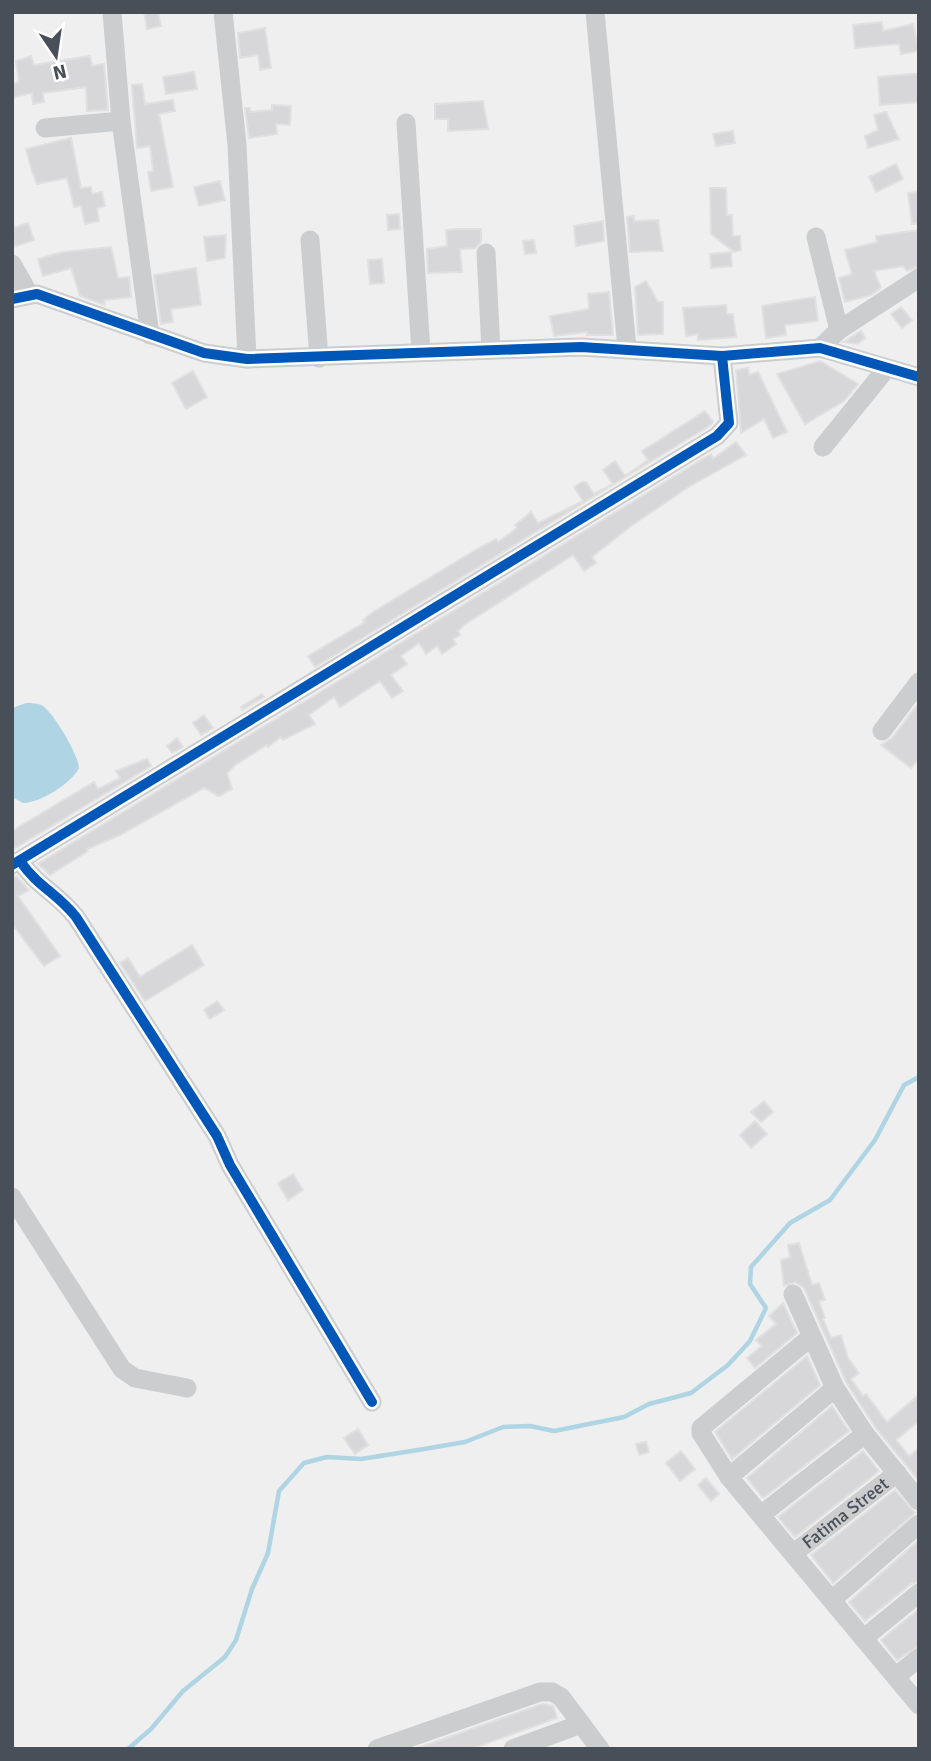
<svg xmlns="http://www.w3.org/2000/svg" width="931" height="1761" font-family="Signika,sans-serif">
	<style>
		.water { fill: #afd4e4 }
		.lines { fill: none; stroke-linecap: round; stroke-linejoin: round }
		.stream { stroke: #afd4e4; stroke-width: 4.5 }
		.building { fill: #d7d7d9; stroke: #e0e0e1; stroke-width: 2 }
		.minor { stroke: #cbcdcf; stroke-width: 19 }
		.cycleway-casing { stroke: #fff; stroke-width: 15 }
		.cycleway { stroke: #0057b8; stroke-width: 10 }
		.labels { text-anchor: middle; dominant-baseline: central; stroke-width: 6; stroke-linejoin: round; paint-order: stroke }
		.street-label { font-size: 18px; fill: #484f58; stroke: #fff }
	</style>
	<rect width="100%" height="100%" fill="#efefef"/>
	<path class="water" d="M26,703C31,703 38,703 43,706C54,714 78,754 79,768C72,783 40,803 23,803L12,797V708Z"/>
	<g class="lines">
		<path class="stream" d="M128,1749L151,1729L183,1691L225,1657L236,1640L252,1589L268,1553L279,1491L304,1463L327,1457L361,1459L418,1450L465,1442L503,1427L530,1426L554,1431L624,1417L649,1404L691,1393L728,1365L750,1341L766,1308L750,1284L751,1267L790,1223L830,1200L875,1140L904,1085L919,1077"/>
	</g>
	<path class="building" d="M144,12H158L161,26L147,29Z
		M882,22L883,31L913,24L919,51L901,54L899,44L855,48L853,25Z
		M265,28L271,68L260,70L258,55L240,58L238,33Z
		M31,56L34,65L90,56L92,66L104,64L108,110L87,111L86,87L43,93L44,102L33,104L32,93L12,98V84L19,82L16,61Z
		M194,72L197,89L166,94L163,77Z
		M911,74H919V102L880,105L878,77Z
		M142,84L145,104L173,100L175,111L159,114L173,187L151,191L148,172L153,171L150,146L137,148L132,85Z
		M483,101L488,129L448,131V119H435V104Z
		M272,105L291,106L290,125L276,124L277,134L249,138L245,108H250V112L272,110Z
		M886,112L899,139L868,148L865,136L878,130L874,115Z
		M733,131L735,143L716,146L713,134Z
		M71,138L81,188L91,187L92,194L102,192L105,206L97,208L99,221L85,224L81,206L74,207L67,178L37,184L32,171L26,149Z
		M896,164L903,179L876,192L869,177Z
		M220,181L225,200L199,206L194,187Z
		M710,188H726L727,215H732L733,236H740L741,250L734,252L711,234Z
		M919,192V223L912,224L908,193Z
		M399,214L400,229L388,230L387,215Z
		M634,216V221L658,220L663,251L630,252L627,217Z
		M603,221L604,241L576,246L574,226Z
		M28,223L34,240L14,247L12,228Z
		M458,229H481V242L475,248L460,249L462,272L428,273L427,249L447,246L446,230Z
		M919,230V266L907,271L903,266L874,271L881,288L871,295L845,302L839,278L852,274L845,250L877,242L876,236Z
		M226,235L225,258L207,261L204,237Z
		M534,240L536,253L525,254L523,241Z
		M111,247L118,278L129,277L131,297L104,300L105,305L80,296L71,268L43,276L38,259L62,252Z
		M731,252L732,266L711,268L710,254Z
		M382,259L384,283L370,284L368,260Z
		M196,268L201,305L171,309L173,322L161,324L154,275Z
		M646,281L658,302H663V334L638,335L635,287Z
		M609,292L613,335H587V332L554,336L550,316L589,309L588,294Z
		M815,297L818,321L785,325L786,335L766,338L762,306Z
		M726,305L727,314H733L736,337L698,340V334L686,336L683,308Z
		M901,307L912,320L902,328L891,314Z
		M861,331L865,338L858,344L844,342Z
		M820,361L858,384L844,401L805,424L777,374Z
		M748,368L749,375L758,372L787,432L773,438L764,419L741,433L736,370Z
		M193,371L207,397L186,409L172,383Z
		M705,411L713,422L709,426L315,667L308,656L365,622L363,620L373,612L477,549L496,539L498,542L517,528L515,525L531,512L538,523L583,501L574,487L582,482H586L594,494L613,484L603,470L615,461L625,476L648,460L642,451Z
		M736,442L746,455L690,486L631,526L592,557L596,563L584,571L573,555L464,625L458,631L460,635L453,639L456,644L442,654L437,646L426,654L419,643L401,656L407,664L391,675L403,691L392,698L380,681L340,707L334,697L309,715L315,724L283,740L281,737L268,747L267,745L235,765L227,773L232,789L219,796L204,788L120,835L87,849L88,851L50,875L38,864L711,454L713,459Z
		M262,694L264,697L242,710L241,707Z
		M919,703V759L911,768L881,745L892,738Z
		M204,715L213,728L201,735L193,723Z
		M177,738L183,747L172,753L167,746Z
		M147,759L151,766L12,850V831L94,782L98,789L120,778L116,771Z
		M16,876L29,890L18,896L60,956L44,966L12,924V877Z
		M192,945L204,965L145,1001L120,963L128,958L140,977Z
		M217,1001L224,1010L210,1019L204,1010Z
		M764,1101L773,1112L761,1122L751,1112Z
		M755,1121L767,1134L751,1148L740,1135Z
		M293,1174L303,1190L288,1200L278,1183Z
		M799,1243L812,1285L819,1283L825,1300L819,1301L825,1318L823,1319L831,1338L841,1335L848,1358L859,1373L851,1379L863,1396L866,1394L887,1422L919,1395V1421L896,1440L909,1456L919,1448V1481L875,1427L846,1382L804,1288L795,1282L784,1286L781,1260L790,1257L788,1245Z
		M783,1303L797,1333L755,1368L747,1358L762,1346L756,1340L776,1324L769,1316Z
		M807,1356L820,1385L732,1459L715,1432Z
		M832,1406L849,1431L763,1498L747,1478Z
		M358,1429L368,1445L355,1454L344,1438Z
		M646,1442L649,1452L639,1455L636,1444Z
		M681,1451L695,1469L680,1481L666,1463Z
		M863,1451L879,1471L795,1537L778,1517Z
		M706,1478L719,1494L711,1501L698,1485Z
		M895,1490L915,1513L833,1583L811,1555Z
		M919,1540V1581L911,1584L865,1621L849,1602Z
		M919,1609V1646L897,1660L881,1640Z
		M542,1704L553,1706L557,1718L471,1749H415Z"/>
	<g class="lines">
		<g class="minor">
			<path d="M112,12L121,121L150,335"/>
			<path d="M223,12L237,145L247,359"/>
			<path d="M595,12L627,348"/>
			<path d="M406,123L421,352"/>
			<path d="M45,128L121,121"/>
			<path d="M816,237L839,330"/>
			<path d="M310,240L319,358"/>
			<path d="M486,253L491,350"/>
			<path d="M12,264L29,294"/>
			<path d="M12,299L37,294L204,353L247,359L581,347L722,356L820,348L919,377"/>
			<path d="M820,348L839,330L919,278"/>
			<path d="M823,447L886,369"/>
			<path d="M882,731L919,682"/>
			<path d="M20,861C38,887 57,893 76,917L217,1136L230,1165L372,1402"/>
			<path d="M12,865L717,436L729,423L722,356"/>
			<path d="M12,1197L122,1369L135,1378L187,1388"/>
			<path d="M793,1294L835,1388L865,1434L919,1501"/>
			<path d="M811,1337L701,1428V1433L729,1477L919,1705"/>
			<path d="M729,1477L835,1388"/>
			<path d="M762,1514L865,1434"/>
			<path id="s1" d="M794,1553L897,1473"/>
			<path d="M833,1599L919,1524"/>
			<path d="M864,1638L919,1593"/>
			<path d="M896,1676L919,1658"/>
			<path d="M377,1749L540,1692H552L561,1697L600,1749"/>
			<path d="M513,1749L581,1724"/>
		</g>
		<g class="cycleway-casing">
			<path id="cycleway" d="M12,299L37,294L204,353L247,359L581,347L722,356L820,348L919,377
				M20,861C38,887 57,893 76,917L217,1136L230,1165L372,1402
				M12,865L717,436L729,423L722,356"/>
		</g>
		<use href="#cycleway" class="cycleway"/>
	</g>
	<g class="labels">
		<g class="street-label">
			<text stroke="none"><textPath href="#s1" startOffset="65">Fatima Street</textPath></text>
		</g>
	</g>
	<rect width="931" height="1761" fill="none" stroke="#484f58" stroke-width="28"/>
	<g transform="translate(56 56) rotate(167)" stroke="#ffffff" stroke-width="5" paint-order="stroke">
	<path d="M0-5L12 26L0 18L-12 26Z" fill="#484f58"/>
	<text y="-10" font-size="19" font-weight="bold" text-anchor="middle" fill="#484f58">N</text>
	</g>
</svg>
